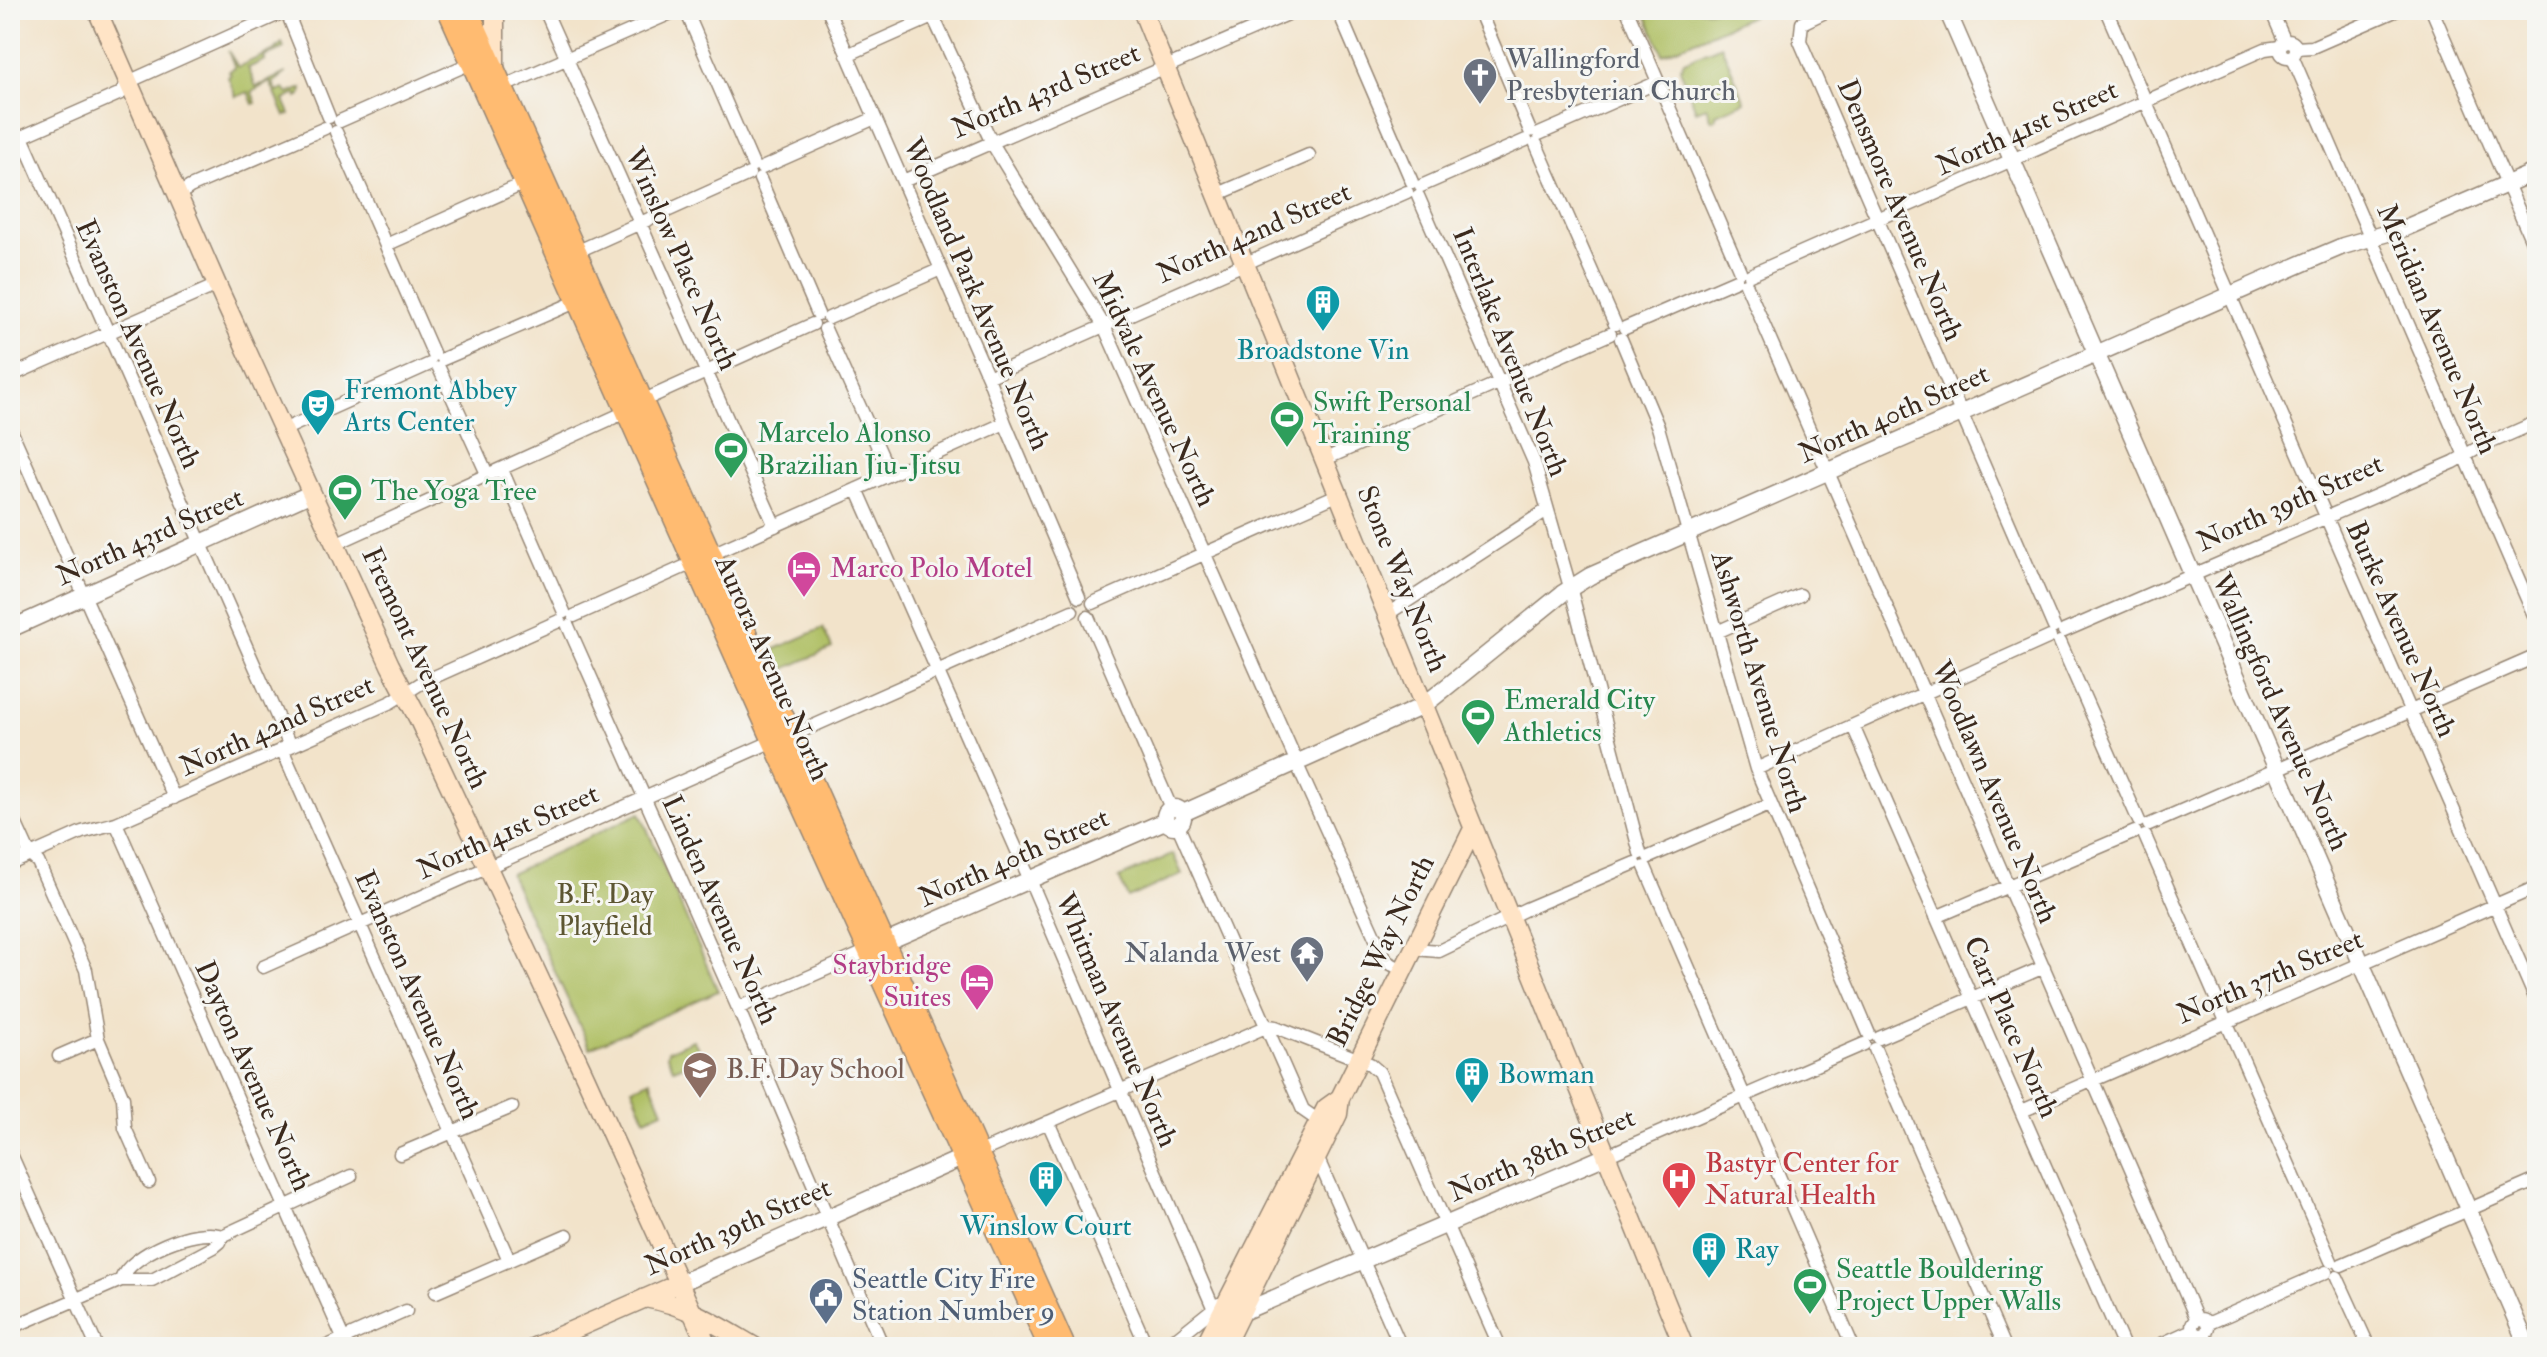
<svg xmlns="http://www.w3.org/2000/svg" width="2547" height="1357" font-family="'IM FELL Double Pica',serif">
	<style>
		.green { fill: #adbe61; stroke: #747440; stroke-width: 2 }
		.lines { fill: none; stroke-linecap: round; stroke-linejoin: round }
		.minor-casing { stroke: #968674; stroke-width: 15 }
		.tertiary-casing { stroke: #968674; stroke-width: 19 }
		.secondary-casing { stroke: #968674; stroke-width: 21 }
		.trunk-casing { stroke: #968674; stroke-width: 23 }
		.minor { stroke: #fff; stroke-width: 12 }
		.tertiary { stroke: #fff; stroke-width: 16 }
		.secondary { stroke: #ffe4c6; stroke-width: 18 }
		.trunk { stroke: #ffbb71; stroke-width: 20 }
		.labels { text-anchor: middle; dominant-baseline: central; stroke-width: 6; stroke-linejoin: round; paint-order: stroke }
		.worship-label { font-size: 28px; fill: #5b616d; stroke: #f6f6f2; text-anchor: start }
		.street-label { font-size: 28px; fill: #3b2a1e; stroke: #f6f6f2 }
		.culture-label { font-size: 28px; fill: #0d838f; stroke: #f6f6f2; text-anchor: start }
		.leisure-label { font-size: 28px; fill: #27864d; stroke: #f6f6f2; text-anchor: start }
		.hotel-label { font-size: 28px; fill: #b23c85; stroke: #f6f6f2; text-anchor: start }
		.park-label { font-size: 28px; fill: #5d5632; stroke: #f6f6f2 }
		.education-label { font-size: 28px; fill: #785e54; stroke: #f6f6f2; text-anchor: start }
		.health-label { font-size: 28px; fill: #be3a42; stroke: #f6f6f2; text-anchor: start }
		.service-label { font-size: 28px; fill: #4e5e75; stroke: #f6f6f2; text-anchor: start }
	</style>
	<rect width="100%" height="100%" fill="#f6f6f2"/>
	<filter id="ink" filterUnits="userSpaceOnUse"><feTurbulence type="fractalNoise" baseFrequency=".0125" numOctaves="2"/><feDisplacementMap in="SourceGraphic" scale="16" xChannelSelector="R" yChannelSelector="G"/><feConvolveMatrix kernelMatrix="1 2 1 2 8 2 1 2 1" color-interpolation-filters="sRGB"/></filter>
	<filter id="wash" filterUnits="userSpaceOnUse"><feTurbulence type="fractalNoise" baseFrequency=".006" numOctaves="4" result="noise"/><feDisplacementMap in="SourceGraphic" scale="32" xChannelSelector="R" yChannelSelector="G"/><feGaussianBlur stdDeviation="1.8" result="paint"/><feColorMatrix in="noise" values="0 0 0 0 0 0 0 0 0 0 0 0 0 0 0 0 0 1.4 0 .05"/><feComposite in="paint" operator="in"/></filter>
	<g filter="url(#wash)">
		<rect width="100%" height="100%" fill="#f2e3ca"/>
		<path class="green" d="M1644,10H1765L1663,54Z
			M282,43L284,48L264,57L265,60L248,68L256,87L286,73L273,83L277,92L284,89L288,94L302,88L301,95L297,97L296,94L284,100L290,114L285,116L270,82L252,92L256,103L253,104L248,92L236,97L228,77L231,75L229,71L235,68L228,51L238,67L275,50Z
			M1721,45L1745,102L1716,114V118L1712,120L1706,107L1696,111L1680,69L1684,61Z
			M823,628L832,648L782,670L773,650Z
			M640,813L718,991L590,1048L510,874Z
			M1173,854L1182,874L1128,898L1119,878Z
			M693,1040L702,1054L701,1058L674,1069L667,1056L668,1051Z
			M650,1080L663,1111L645,1119L632,1088Z"/>
	</g>
	<g filter="url(#ink)">
		<g class="lines">
			<g class="minor-casing">
				<path id="minor" d="M286,10L329,117
					M545,10L775,526
					M828,10L988,377L1005,423L1079,597
					M930,10L992,143L1104,326L1294,756
					M1338,10L1412,182
					M1479,10L1530,131
					M1627,10L1740,271
					M1829,10L1802,23L1800,41L2054,627
					M2106,10L2537,1002
					M2271,10L2285,42
					M2432,10L2537,253
					M687,13L753,165
					M2280 49a8 8 0 1 1 16 0a8 8 0 1 1-16 0Z
					M2296,48L2312,47L2397,10
					M847,55L948,10
					M2292,56L2537,622
					M502,87L678,10
					M340,121L471,63
					M336,132L434,355
					M1539,134L1658,82
					M22,137L290,746
					M10,142L121,93L128,82L288,10
					M1536,144L1615,324
					M762,168L875,118
					M760,179L818,314
					M903,181L1297,10
					M1421,186L1526,140
					M178,195L190,187L325,128
					M1216,195L1309,155
					M1418,196L1534,462L1570,587L1640,853
					M386,245L525,183
					M576,252L749,174
					M1750,275L2265,49L2280,47
					M1746,284L2197,1320
					M829,318L941,269
					M1625,328L1736,280
					M825,329L890,474
					M1621,339L1658,427L1756,769L1869,1034
					M443,359L578,301
					M439,368L488,476
					M10,376L217,285
					M988,377L1407,192
					M642,401L813,324
					M10,428L174,798
					M283,430L430,364
					M1323,460L1610,334
					M502,470L564,612
					M857,489L1030,880L1213,1307
					M335,544L628,411
					M712,554L1005,423
					M1093,603L1337,495
					M1386,615L1547,510
					M574,616L695,562
					M1088,617L1171,808
					M568,626L738,1008L883,1347
					M2064,631L2454,462L2478,448L2537,422
					M1717,632L1800,595
					M2060,642L2139,821
					M1853,726L2124,1347
					M793,735L1072,611
					M282,749L509,1260
					M1299,769L1384,957L1389,963L1403,970
					M1756,769L2050,637
					M10,811L30,855L38,862L86,970L98,1039L123,1098L125,1128L149,1182
					M116,823L347,1347
					M2149,825L2537,656
					M1178,826L1303,1110L1319,1121
					M2145,836L2331,1261
					M1649,857L1769,805
					M10,864L82,832L116,823L391,702L423,682L559,621
					M1645,867L1853,1347
					M1936,917L2135,832
					M1414,949L1439,951L1526,909L1635,863
					M263,967L773,741
					M738,1008L870,950
					M1879,1038L2044,967
					M1875,1049L2005,1347
					M59,1056L98,1039
					M2022,1111L2537,887
					M1048,1122L1147,1347
					M10,1152L97,1347
					M980,1152L1268,1026L1276,1027L1370,1064L1379,1072L1500,1347
					M400,1154L512,1107
					M1606,1156L1864,1044
					M1317,1157L1401,1347
					M2341,1265L2537,1180
					M2337,1277L2369,1347
					M121,1280C129,1254 197,1226 222,1236
					M436,1292L567,1235
					M2192 1327a8 8 0 1 1 16 0a8 8 0 1 1-16 0Z
					M2207,1324L2326,1272
					M10,1328L121,1280H152L214,1247L220,1242L222,1236L351,1176
					M325,1347L406,1311
					M1156,1347L1178,1337L1219,1304
					M2155,1347L2192,1330"/>
			</g>
			<g class="tertiary-casing">
				<path id="tertiary" d="M1947,10L2528,1347
					M10,629L312,493
					M1303,760L1423,706L1563,593L1590,576L2317,257L2343,246L2405,228L2537,171
					M1165 817a9 9 0 1 1 18 0a9 9 0 1 1-18 0Z
					M1183,813L1290,765
					M884,943L1165,821
					M680,1283L964,1157
					M1240,1313L1606,1156"/>
			</g>
			<g class="secondary-casing">
				<path id="secondary" d="M97,10L217,285L390,665L418,718L585,1076L708,1347
					M1142,10L1684,1347
					M495,71V10
					M645,1298C688,1305 719,1326 755,1347
					M534,1347L680,1283
					M1204,1347L1326,1108L1340,1098
					M1224,1347L1338,1114L1340,1098L1473,829"/>
			</g>
			<g class="trunk-casing">
				<path id="trunk" d="M448,10L773,741L1049,1347
					M468,10L1065,1347"/>
			</g>
			<use href="#minor" class="minor"/>
			<use href="#tertiary" class="tertiary"/>
			<use href="#secondary" class="secondary"/>
			<use href="#trunk" class="trunk"/>
		</g>
	</g>
	<defs>
		<g id="church-pin" transform="scale(1.8)"><path d="M0 17L-7.5 6A9.5 9.5 0 1 1 7.5 6Z" fill="#6b7280" stroke="#f6f6f2"/><path d="M-1.2-6h2.4v3.5h3.3v2.4h-3.3V6h-2.4V-.1h-3.3v-2.4h3.3Z" fill="#fff"/></g>
		<g id="building-pin" transform="scale(1.8)"><path d="M0 17L-7.5 6A9.5 9.5 0 1 1 7.5 6Z" fill="#0f9aa8" stroke="#f6f6f2"/><path d="M-4-6H4V6H1V3H-1V6H-4ZM-2.5-4.3h1.7v1.8h-1.7ZM.8-4.3h1.7v1.8H.8ZM-2.5-1h1.7V.8h-1.7ZM.8-1h1.7V.8H.8Z" fill="#fff"/></g>
		<g id="theatre-pin" transform="scale(1.8)"><path d="M0 17L-7.5 6A9.5 9.5 0 1 1 7.5 6Z" fill="#0f9aa8" stroke="#f6f6f2"/><path d="M-5-5.5Q0-4 5-5.5V0Q5 5 0 6Q-5 5-5 0ZM-3.3-2.5H-1v1.5H-3.3ZM1-2.5H3.3v1.5H1ZM-2.8 1Q0 5.5 2.8 1Z" fill="#fff"/></g>
		<g id="stadium-pin" transform="scale(1.8)"><path d="M0 17L-7.5 6A9.5 9.5 0 1 1 7.5 6Z" fill="#2e9e5b" stroke="#f6f6f2"/><path d="M0-5a6.5 5 0 1 0 0 10a6.5 5 0 1 0 0-10ZM-3.5-1.8h7v3.6h-7Z" fill="#fff"/></g>
		<g id="hotel-pin" transform="scale(1.8)"><path d="M0 17L-7.5 6A9.5 9.5 0 1 1 7.5 6Z" fill="#d1479c" stroke="#f6f6f2"/><path d="M-6-4.5h1.5V1H6V5H4.5V3h-9V5H-6ZM-4 0a1.8 1.8 0 1 1 3.6 0ZM.5 0V-2.5h3Q6-2.5 6 0Z" fill="#fff"/></g>
		<g id="temple-pin" transform="scale(1.8)"><path d="M0 17L-7.5 6A9.5 9.5 0 1 1 7.5 6Z" fill="#6b7280" stroke="#f6f6f2"/><path d="M0-6L5-2H3V0L6.5 2.5H4V6H1.5V3h-3V6H-4V2.5H-6.5L-3 0V-2H-5Z" fill="#fff"/></g>
		<g id="school-pin" transform="scale(1.8)"><path d="M0 17L-7.5 6A9.5 9.5 0 1 1 7.5 6Z" fill="#8d6e63" stroke="#f6f6f2"/><path d="M0-5L7-2L0 1L-7-2ZM-4 1L0 2.5L4 1V4Q0 6-4 4Z" fill="#fff"/></g>
		<g id="hospital-pin" transform="scale(1.8)"><path d="M0 17L-7.5 6A9.5 9.5 0 1 1 7.5 6Z" fill="#e0444e" stroke="#f6f6f2"/><path d="M-5-5h3v3.5h4V-5h3V5h-3V1.5h-4V5h-3Z" fill="#fff"/></g>
		<g id="civic-pin" transform="scale(1.8)"><path d="M0 17L-7.5 6A9.5 9.5 0 1 1 7.5 6Z" fill="#5c6f8a" stroke="#f6f6f2"/><path d="M-.6-6.5H3V-4.5H.6V-3L4-1V1h2V6H-6V1h2V-1L-.6-3ZM-1.2 2.5V6h2.4V2.5Z" fill="#fff"/></g>
	</defs>
	<g fill-rule="evenodd">
		<use href="#church-pin" x="1480" y="75"/>
		<use href="#building-pin" x="1323" y="302"/>
		<use href="#theatre-pin" x="318" y="406"/>
		<use href="#stadium-pin" x="1287" y="418"/>
		<use href="#stadium-pin" x="731" y="449"/>
		<use href="#stadium-pin" x="345" y="491"/>
		<use href="#hotel-pin" x="804" y="568"/>
		<use href="#stadium-pin" x="1478" y="716"/>
		<use href="#temple-pin" x="1307" y="953"/>
		<use href="#hotel-pin" x="977" y="981"/>
		<use href="#school-pin" x="700" y="1069"/>
		<use href="#building-pin" x="1472" y="1074"/>
		<use href="#building-pin" x="1046" y="1178"/>
		<use href="#hospital-pin" x="1679" y="1179"/>
		<use href="#building-pin" x="1709" y="1249"/>
		<use href="#stadium-pin" x="1810" y="1285"/>
		<use href="#civic-pin" x="826" y="1295"/>
	</g>
	<g class="labels">
		<g class="worship-label">
			<text x="1506" y="59">Wallingford<tspan x="1506" dy="32">Presbyterian Church</tspan></text>
			<text x="1281" y="953" text-anchor="end">Nalanda West</text>
		</g>
		<g class="street-label">
			<text transform="translate(1046 91) rotate(-23)">North 43rd Street</text>
			<text transform="translate(2027 128) rotate(-24)">North 41st Street</text>
			<text transform="translate(1900 210) rotate(67)">Densmore Avenue North</text>
			<text transform="translate(1254 233) rotate(-24)">North 42nd Street</text>
			<text transform="translate(681 259) rotate(66)">Winslow Place North</text>
			<text transform="translate(976 294) rotate(67)">Woodland Park Avenue North</text>
			<text transform="translate(2437 329) rotate(67)">Meridian Avenue North</text>
			<text transform="translate(138 344) rotate(66)">Evanston Avenue North</text>
			<text transform="translate(1510 352) rotate(68)">Interlake Avenue North</text>
			<text transform="translate(1154 389) rotate(65)">Midvale Avenue North</text>
			<text transform="translate(1894 414) rotate(-24)">North 40th Street</text>
			<text transform="translate(2290 503) rotate(-24)">North 39th Street</text>
			<text transform="translate(150 537) rotate(-24)">North 43rd Street</text>
			<text transform="translate(1402 579) rotate(68)">Stone Way North</text>
			<text transform="translate(2401 629) rotate(66)">Burke Avenue North</text>
			<text transform="translate(425 668) rotate(65)">Fremont Avenue North</text>
			<text transform="translate(772 668) rotate(66)">Aurora Avenue North</text>
			<text transform="translate(1759 682) rotate(73)">Ashworth Avenue North</text>
			<text transform="translate(2280 712) rotate(66)">Wallingford Avenue North</text>
			<text transform="translate(277 726) rotate(-24)">North 42nd Street</text>
			<text transform="translate(1994 792) rotate(67)">Woodlawn Avenue North</text>
			<text transform="translate(508 832) rotate(-24)">North 41st Street</text>
			<text transform="translate(1014 858) rotate(-24)">North 40th Street</text>
			<text transform="translate(720 910) rotate(66)">Linden Avenue North</text>
			<text transform="translate(1381 951) rotate(-64)">Bridge Way North</text>
			<text transform="translate(2270 977) rotate(-23)">North 37th Street</text>
			<text transform="translate(417 995) rotate(66)">Evanston Avenue North</text>
			<text transform="translate(1116 1020) rotate(67)">Whitman Avenue North</text>
			<text transform="translate(2011 1027) rotate(66)">Carr Place North</text>
			<text transform="translate(253 1076) rotate(66)">Dayton Avenue North</text>
			<text transform="translate(1542 1155) rotate(-23)">North 38th Street</text>
			<text transform="translate(738 1227) rotate(-24)">North 39th Street</text>
		</g>
		<g class="culture-label">
			<text x="1323" y="350" text-anchor="middle">Broadstone Vin</text>
			<text x="344" y="390">Fremont Abbey<tspan x="344" dy="32">Arts Center</tspan></text>
			<text x="1498" y="1074">Bowman</text>
			<text x="1046" y="1226" text-anchor="middle">Winslow Court</text>
			<text x="1735" y="1249">Ray</text>
		</g>
		<g class="leisure-label">
			<text x="1313" y="402">Swift Personal<tspan x="1313" dy="32">Training</tspan></text>
			<text x="757" y="433">Marcelo Alonso<tspan x="757" dy="32">Brazilian Jiu-Jitsu</tspan></text>
			<text x="371" y="491">The Yoga Tree</text>
			<text x="1504" y="700">Emerald City<tspan x="1504" dy="32">Athletics</tspan></text>
			<text x="1836" y="1269">Seattle Bouldering<tspan x="1836" dy="32">Project Upper Walls</tspan></text>
		</g>
		<g class="hotel-label">
			<text x="830" y="568">Marco Polo Motel</text>
			<text x="951" y="965" text-anchor="end">Staybridge<tspan x="951" dy="32">Suites</tspan></text>
		</g>
		<g class="park-label">
			<text x="605" y="894">B.F. Day<tspan x="605" dy="32">Playfield</tspan></text>
		</g>
		<g class="education-label">
			<text x="726" y="1069">B.F. Day School</text>
		</g>
		<g class="health-label">
			<text x="1705" y="1163">Bastyr Center for<tspan x="1705" dy="32">Natural Health</tspan></text>
		</g>
		<g class="service-label">
			<text x="852" y="1279">Seattle City Fire<tspan x="852" dy="32">Station Number 9</tspan></text>
		</g>
	</g>
	<rect width="2547" height="1357" fill="none" stroke="#f6f6f2" stroke-width="40"/>
</svg>
